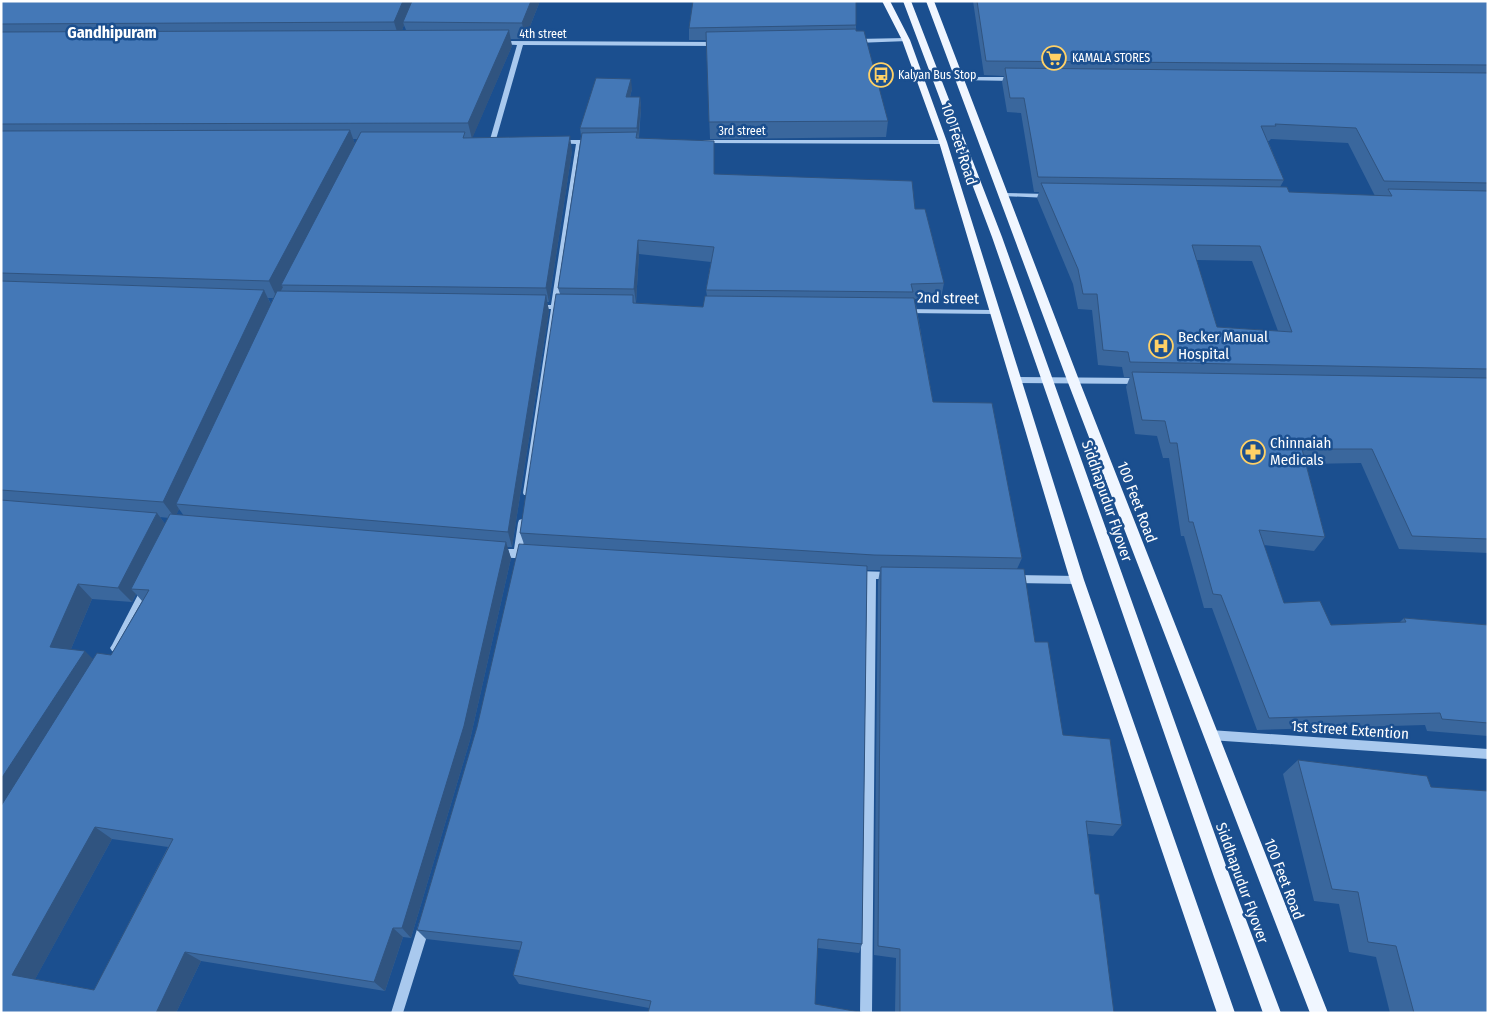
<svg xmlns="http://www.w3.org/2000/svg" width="1489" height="1014" font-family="'Fira Sans Condensed',sans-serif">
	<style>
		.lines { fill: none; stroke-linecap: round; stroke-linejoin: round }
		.minor { fill: #a9c9ee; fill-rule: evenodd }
		.major { fill: #f0f6ff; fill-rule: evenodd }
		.wall { fill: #3a679d; fill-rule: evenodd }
		.shaded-wall { fill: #305480 }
		.building { fill: #4478b7; stroke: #305480; fill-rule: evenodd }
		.labels { text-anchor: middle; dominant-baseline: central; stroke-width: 5; stroke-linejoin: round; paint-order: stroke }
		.far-street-label { font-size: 12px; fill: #fff; stroke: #1b4f8f }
		.far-poi-label { font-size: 12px; fill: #fff; stroke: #1b4f8f; text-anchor: start }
		.street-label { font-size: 15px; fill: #fff; stroke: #1b4f8f }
		.poi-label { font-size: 15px; fill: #fff; stroke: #1b4f8f; text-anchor: start }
		.far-district-label { font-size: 16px; font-weight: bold; fill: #fff; stroke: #1b4f8f }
	</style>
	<rect width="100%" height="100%" fill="#1b4f8f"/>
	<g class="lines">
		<path class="minor" d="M906,38L909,40L908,41L856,43L853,41L856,39Z
			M499,41L718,42L721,44L718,46L523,45L495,143L492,145L489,143L517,45L497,44L496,43Z
			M959,77H1015L1018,79L1015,81L957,80V78Z
			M559,140H591L594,142L591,144H582L559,305H566L570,307L566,309H558L531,493L530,495H524L523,493L551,309H536L532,307L536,305H551L576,144L557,143L556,142Z
			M704,140H943L946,142L943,144L702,143V141Z
			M1004,193L1048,194L1051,196L1048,198L1002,196V194Z
			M903,309L994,310L998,312L994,314L906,313L902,311Z
			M1017,377L1140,378L1144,381L1140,384L1017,383L1013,380Z
			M522,519L525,520L526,523L523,550L531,551L533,554L531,557C521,559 505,558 495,555L493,552L495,549H514L518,523L519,520Z
			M855,571L890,572L893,573L895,576L893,579H876L872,1013H860L866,579L852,578L850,575L852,572Z
			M1015,575L1077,576L1080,577L1082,580L1080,583L1077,584L1015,583L1012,582L1010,579L1012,576Z
			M146,584L149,585L151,588L118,651L115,652L112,651L110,648L112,645L143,585Z
			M1210,730L1488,749V759L1210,740L1206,738L1205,735L1206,732Z
			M425,917L429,919L431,923L403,1013H391L419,923L421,919Z"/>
		<path class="major" d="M882,1H890L910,40L947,142L1084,580L1235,1013H1217L1070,580L939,142L902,40Z
			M903,1H911L1002,237L1230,877L1281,1013H1263L1214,877L992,237Z
			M926,1H934L1079,380L1328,1013H1310L1067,380Z"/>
	</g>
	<path class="wall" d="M1,1H540L525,39H510L512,46L472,138L572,151L549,302H547L549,311L512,547H507L511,558L470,740L411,938L403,937L385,991L201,961L176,1013H1ZM404,25L406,30H402ZM353,139H358L355,144ZM268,298H273L271,304ZM179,509L184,516L176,515ZM160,517L169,518L165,524ZM136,594L142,601L111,655L93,660L71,649L92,599L132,602ZM112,839L168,847L94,990L35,979Z
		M973,1H1488V553L1399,549L1361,463L1306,464L1325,537L1314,551L1264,545L1284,603L1331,625L1400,622L1404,618L1488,625V736L1427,731L1425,725L1257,730L1212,608H1204L1184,536H1181L1169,458H1163L1157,436L1135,434L1126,387L1130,377H1124L1122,367L1098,365L1092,310L1078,309L1073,284L1037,198L1039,192H1034L1021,113L1007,112L1002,82L1004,76L984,75ZM1271,139L1348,143L1375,196L1289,192L1280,187L1284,180L1268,141H1269ZM1196,260L1252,261L1278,331L1217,327Z
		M856,25V31L888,121L886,137L710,139L706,40H689V28Z
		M632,89L630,97H640L641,108L639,138L715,174L915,209L944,283L941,298L915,299L933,402L1022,558L1017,569L1035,642L1063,735L1122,825L1113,836L1088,834L1095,894L1114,1013H895L896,958L874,955L878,582L880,570H867L862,944L859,953L818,948L649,1008L519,984L513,975L520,950L426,939L417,930L477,727L524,544L520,533L560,294L558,288L581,136L580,128ZM639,254L711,262L706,290L707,296L703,307L636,303Z
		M1298,760L1431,787L1488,1013H1390L1376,957L1349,952L1339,904L1314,901L1283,774Z"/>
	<path class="shaded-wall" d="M403,1H413L403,22L404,25L399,38L394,22Z
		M531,1H540L525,39L522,23Z
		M509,30L512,46L472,139L468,123Z
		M631,79L632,89L627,108L626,97Z
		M640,97L641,108L638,139L637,128Z
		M350,130L356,147L281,285L283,287L277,298L269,281Z
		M570,136L572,151L549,302L546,288Z
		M638,240L639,254L636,303L634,289Z
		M264,290L272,307L176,504L179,509L175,518L163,502Z
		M546,295L549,311L512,547L508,532Z
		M157,513L169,529L131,589L136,594L132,602L118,588Z
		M506,542L511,558L470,740L411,938L402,928Z
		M78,584L92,599L66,661L50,647Z
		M85,651L99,665L1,820V779Z
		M95,827L112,839L33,983L12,975Z
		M393,928L403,937L385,991L374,982Z
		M185,952L201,961L176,1013H156Z"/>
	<path class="building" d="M1,1H403L394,22L1,24Z
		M412,1H531L522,23L403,22Z
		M693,1H856V25L689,28Z
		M977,1H1488V65L986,61Z
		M856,29V31H864L888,121L709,122L706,32Z
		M509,30L468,123L1,124V32Z
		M1005,68L1488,73V183L1384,181L1356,128L1275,124L1276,126H1261L1284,180L1038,177L1024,98H1010Z
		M596,78L631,79L626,97H640L637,128H580Z
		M350,130L269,281L1,273V131Z
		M361,132H465L463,138L570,136L546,288L281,285Z
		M637,132L636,138L714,141V174L912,181L915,209H925L944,283L911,284L913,292L706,290L714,247L638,240L634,289L558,288L582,133Z
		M1041,183L1287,187L1289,192L1392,196L1388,189L1488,191V369L1130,362L1128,352L1103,350L1097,294H1083L1078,269ZM1192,245L1260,246L1292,332L1217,327Z
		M1,281L264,290L163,502L1,490Z
		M277,291L546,295L508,532L176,504Z
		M556,294L633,295V303L703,307L705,296L914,298L933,402L992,403L1022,558L874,555L520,533Z
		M1132,372L1488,378V539L1412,536L1372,449H1302L1325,537L1259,530L1284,603L1320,601L1331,625L1406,622L1404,618L1488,625V723L1442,719L1440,713L1269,718L1221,595L1213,594L1193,522H1189L1177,443H1170L1165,421L1142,420Z
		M1,500L157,513L118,588L78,584L50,647L85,651L1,779Z
		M170,514L506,542L464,726L402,928H393L374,982L185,952L156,1013H1V806L97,653L111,655L149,590L131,589ZM95,827L173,839L94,990L12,975Z
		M519,544L867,566L862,944L818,939L815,1004L865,1013H648L651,1001L513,975L522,942L417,930L477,727Z
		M881,567L1024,569L1035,642H1048L1063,735L1110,739L1122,825L1086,821L1095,894H1099L1114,1013H900V949L878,946Z
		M1298,760L1427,776L1431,787L1488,791V1013H1414L1396,946L1368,942L1358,892L1332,889Z"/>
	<defs>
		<g id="supermarket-ring" transform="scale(1.25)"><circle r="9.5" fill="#1b4f8f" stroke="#ffd166" stroke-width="1.5"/><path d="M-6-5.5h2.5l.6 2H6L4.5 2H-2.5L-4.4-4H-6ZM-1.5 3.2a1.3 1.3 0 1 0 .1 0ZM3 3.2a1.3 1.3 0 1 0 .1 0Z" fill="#ffd166"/></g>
		<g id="bus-ring" transform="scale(1.25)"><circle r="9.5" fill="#1b4f8f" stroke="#ffd166" stroke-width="1.5"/><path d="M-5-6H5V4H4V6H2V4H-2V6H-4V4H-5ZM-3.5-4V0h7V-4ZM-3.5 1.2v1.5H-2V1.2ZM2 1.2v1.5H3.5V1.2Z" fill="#ffd166"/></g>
		<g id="hospital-ring" transform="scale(1.25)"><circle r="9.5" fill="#1b4f8f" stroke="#ffd166" stroke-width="1.5"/><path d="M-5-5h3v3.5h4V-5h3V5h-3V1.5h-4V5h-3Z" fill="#ffd166"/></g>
		<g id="pharmacy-ring" transform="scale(1.25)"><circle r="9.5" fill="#1b4f8f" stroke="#ffd166" stroke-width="1.5"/><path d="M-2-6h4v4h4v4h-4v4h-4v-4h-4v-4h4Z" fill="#ffd166"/></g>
	</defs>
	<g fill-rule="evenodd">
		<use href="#supermarket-ring" x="1054" y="58"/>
		<use href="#bus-ring" x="881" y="75"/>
		<use href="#hospital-ring" x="1161" y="346"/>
		<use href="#pharmacy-ring" x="1253" y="452"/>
	</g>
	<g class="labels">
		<g class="far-street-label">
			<text x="543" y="34">4th street</text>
			<text x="742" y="131">3rd street</text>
		</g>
		<g class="far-poi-label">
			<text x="1072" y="58">KAMALA STORES</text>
			<text x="898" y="75">Kalyan Bus Stop</text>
		</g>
		<g class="street-label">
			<text transform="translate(959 144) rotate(72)">100 Feet Road</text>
			<text transform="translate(948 298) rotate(1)">2nd street</text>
			<text transform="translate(1107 501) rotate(71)">Siddhapudur Flyover</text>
			<text transform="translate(1137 502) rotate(69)">100 Feet Road</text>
			<text transform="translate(1350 730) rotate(4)">1st street Extention</text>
			<text transform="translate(1284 879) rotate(69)">100 Feet Road</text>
			<text transform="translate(1242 883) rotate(70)">Siddhapudur Flyover</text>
		</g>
		<g class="poi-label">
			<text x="1178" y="337">Becker Manual<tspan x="1178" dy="17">Hospital</tspan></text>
			<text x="1270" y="443">Chinnaiah<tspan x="1270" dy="17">Medicals</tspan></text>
		</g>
		<g class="far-district-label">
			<text x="112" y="32">Gandhipuram</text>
		</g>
	</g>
	<rect width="1489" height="1014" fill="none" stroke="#ffffff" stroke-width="5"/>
</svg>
